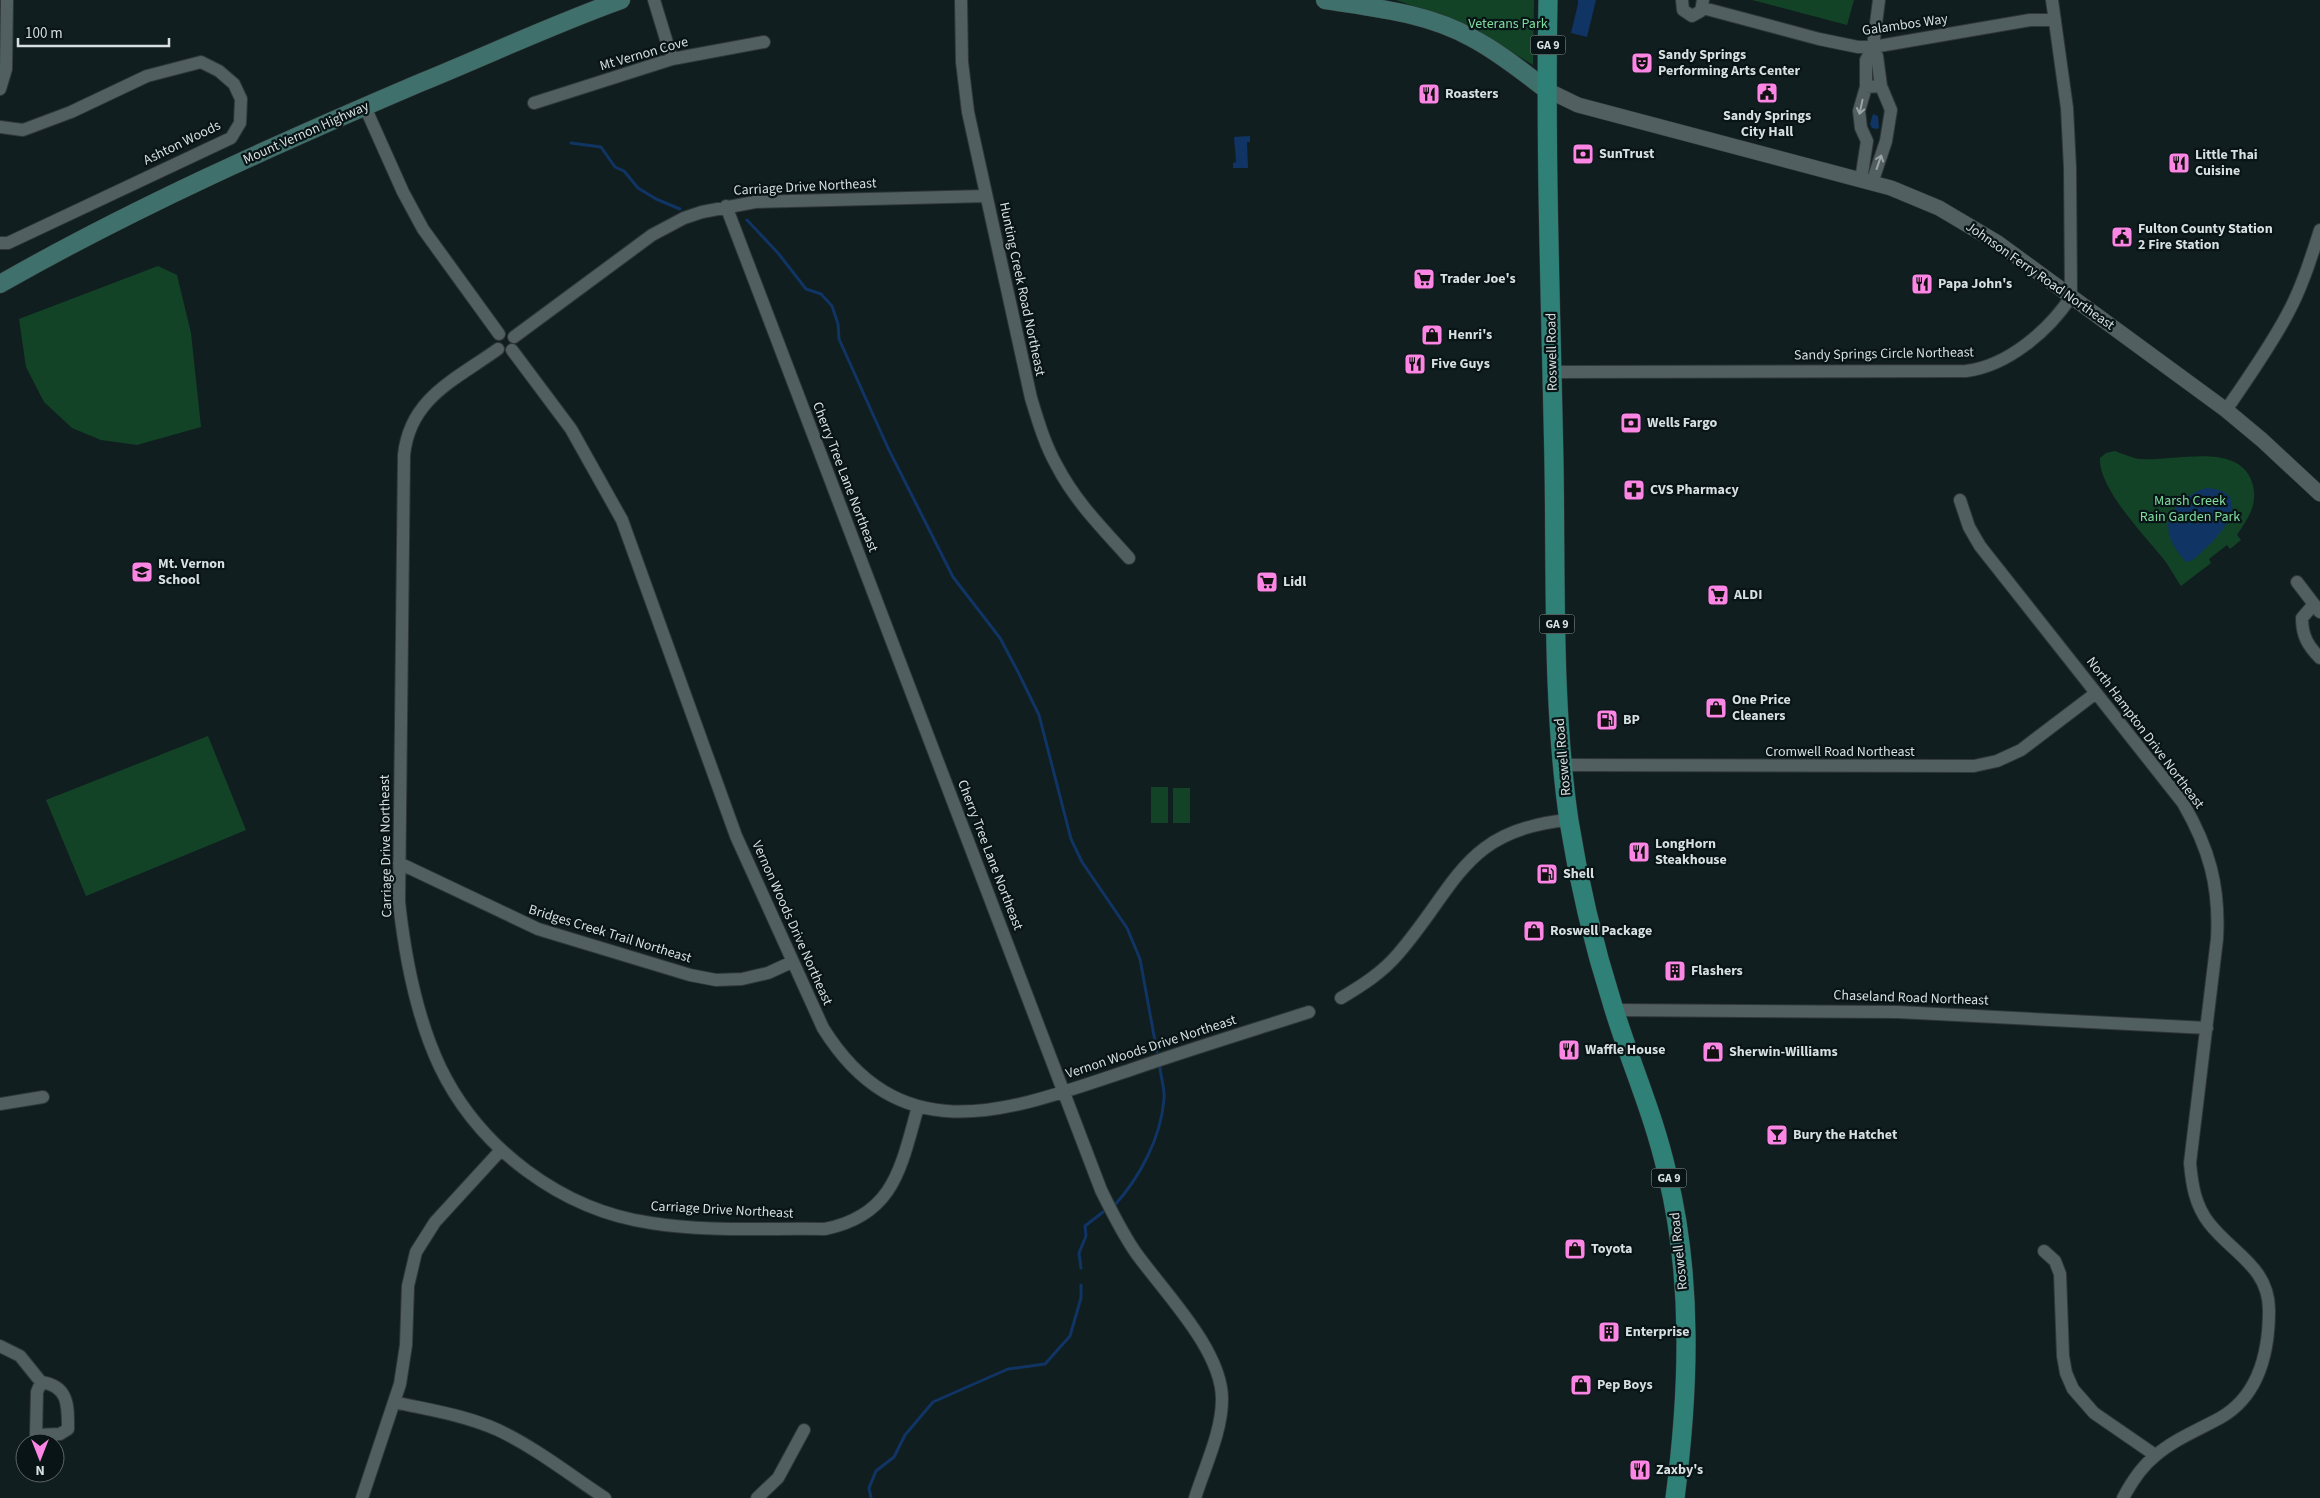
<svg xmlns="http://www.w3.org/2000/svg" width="2320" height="1498" font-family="'Source Sans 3',sans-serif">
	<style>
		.green { fill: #134326 }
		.water { fill: #103464 }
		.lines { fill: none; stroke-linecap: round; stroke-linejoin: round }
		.stream { stroke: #103464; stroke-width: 3 }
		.minor-casing { stroke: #303738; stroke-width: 14 }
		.tertiary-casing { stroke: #303738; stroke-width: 16 }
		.secondary-casing { stroke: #303738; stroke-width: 19 }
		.primary-casing { stroke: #303738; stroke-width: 20 }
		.minor { stroke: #515f61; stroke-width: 12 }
		.tertiary { stroke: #515f61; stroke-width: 15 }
		.secondary { stroke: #40706c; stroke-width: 18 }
		.primary { stroke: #2f8177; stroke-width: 19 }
		.oneway { stroke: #9ba5a7 }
		.labels { text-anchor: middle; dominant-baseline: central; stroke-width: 4.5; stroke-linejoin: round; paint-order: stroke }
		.shield { fill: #081416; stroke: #99a2a3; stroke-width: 1 }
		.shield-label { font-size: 12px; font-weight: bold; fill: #d7dfe0 }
		.park-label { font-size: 14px; fill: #80db9e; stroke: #081416 }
		.street-label { font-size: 14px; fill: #d7dfe0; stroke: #081416 }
		.poi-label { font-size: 14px; font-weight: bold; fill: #d7dfe0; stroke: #081416; text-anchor: start }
	</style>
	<rect width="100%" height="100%" fill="#111e1f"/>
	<path class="green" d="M1396,0H1534L1533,65L1465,24Z
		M1752,0H1854L1847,25Z
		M158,266L177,275L191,333L201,427L137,445L101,440L72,428L44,402L26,367L19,319Z
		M2115,451C2123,454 2132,458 2140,459C2173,462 2238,441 2252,482C2259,504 2248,518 2237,535L2241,540L2230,549L2227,545L2209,559L2211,563L2181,586C2174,576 2169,565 2161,556C2143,534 2098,487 2100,458L2106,453Z
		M208,736L246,830L86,896L46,800Z
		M1151,787H1168V823H1151Z
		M1173,788H1190V823H1173Z"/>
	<path class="water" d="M1578,0H1596L1587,37L1571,33L1578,4Z
		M1873,114L1878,116L1879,128L1876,129L1872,128L1870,124Z
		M1250,136V142H1247L1248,168H1233V163L1236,162L1234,137Z
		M2207,488C2252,491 2227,529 2208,546C2201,552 2195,561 2186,562C2170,544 2159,523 2179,504C2187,497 2197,490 2207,488Z"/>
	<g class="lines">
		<path class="stream" d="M571,143L601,147L615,167L624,171L638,188L656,199L680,209
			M747,220L778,253L806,289L821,294L832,306L838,324L839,339L888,448L953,577L1000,638L1017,670L1039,715L1071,839L1082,862L1127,928L1140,959L1157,1052
			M1114,1206C1140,1177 1161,1138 1164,1099C1165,1089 1161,1078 1160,1068
			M1081,1268L1079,1253L1086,1236L1085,1226L1103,1212
			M871,1498L869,1488L876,1471L894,1457L905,1435L933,1402L1008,1369L1045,1364L1070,1336L1081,1298V1285"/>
		<g class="minor-casing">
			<path id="minor" d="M654,0L672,59
				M961,0L962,62L968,112L1031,398C1038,421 1045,445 1057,466C1075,501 1103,529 1129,558
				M1682,0L1683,10L1692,16L1701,11L1703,0
				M1703,8L1819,39L1858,47H1873L2030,20H2055
				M1866,87V60L1873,47L1879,0
				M0,89L6,69L7,0
				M534,103L672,59L764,42
				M365,107L403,192L423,229L499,334
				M0,127L23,130L71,112L147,76L201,62L219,71L234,84L241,99L240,123L231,138L8,243H0
				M1861,180L1867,141L1861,128L1859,111L1866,87L1881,86
				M1872,183L1886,141L1891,110L1881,86L1877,56L1873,47
				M726,206L1101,1190C1112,1212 1122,1233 1136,1253C1164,1292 1222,1350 1222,1399C1222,1432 1205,1466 1195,1498
				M514,337L652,235L684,218L702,212L755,202L986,196
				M498,349C455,380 410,398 404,455L399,902C405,957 416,1016 440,1067C479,1148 561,1210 651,1223C707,1232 767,1228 825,1229C895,1215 901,1166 918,1107
				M512,350L571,429L622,520L736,836L823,1028C904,1158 1017,1107 1133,1069C1191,1049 1250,1031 1309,1012
				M1552,372L1966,371C2008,366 2049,330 2071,297L2070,168L2067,108L2052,0
				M2226,410C2248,378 2270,347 2288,313C2302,287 2311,258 2320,230
				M1960,500L1969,527L1980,546L2183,803C2209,848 2220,886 2217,939L2190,1163C2192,1185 2195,1205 2209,1223C2232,1253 2269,1267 2269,1310C2269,1352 2259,1396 2220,1418C2198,1430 2173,1440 2155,1456C2141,1467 2131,1483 2123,1498
				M2297,582L2320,612
				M2314,604L2302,618C2302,636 2308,646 2320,658
				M1563,765L1974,766L1997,761L2021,750L2096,693
				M399,863L538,929L690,975L716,980L742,979L768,973L792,962
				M1341,998C1361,986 1382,973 1398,954C1457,886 1464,829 1569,820
				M1614,1010L1898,1012L2207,1028
				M0,1104L43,1097
				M2044,1251L2055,1261L2060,1274L2063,1356L2066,1373L2073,1389L2094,1413L2155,1455
				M0,1346L20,1356L41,1382
				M41,1382C69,1386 68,1406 68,1429L60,1434L36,1435L37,1392Z
				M394,1402C429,1410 465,1415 498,1430C536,1448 570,1475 605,1498
				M362,1498L400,1384L406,1345L408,1286L416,1252L435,1222L501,1150
				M757,1498L778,1478L804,1430"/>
		</g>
		<g class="tertiary-casing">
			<path id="tertiary" d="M1547,90L1578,105L1891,188L1939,208L1998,243L2226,410L2262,440L2320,494"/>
		</g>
		<g class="secondary-casing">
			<path id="secondary" d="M1325,0C1375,8 1428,13 1472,38C1499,52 1523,72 1547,90
				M0,284C135,207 279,143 422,82C488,55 554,24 621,0"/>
		</g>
		<g class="primary-casing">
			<path id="primary" d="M1548,0C1545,155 1551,309 1554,464C1556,582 1552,705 1569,821C1579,884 1594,946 1613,1006C1630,1062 1654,1115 1667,1173C1693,1278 1689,1391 1675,1498"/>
		</g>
		<use href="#minor" class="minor"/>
		<use href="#tertiary" class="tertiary"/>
		<use href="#secondary" class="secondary"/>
		<use href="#primary" class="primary"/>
	</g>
	<defs><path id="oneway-shaft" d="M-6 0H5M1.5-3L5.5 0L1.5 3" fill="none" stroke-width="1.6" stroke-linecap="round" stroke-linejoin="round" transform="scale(1.25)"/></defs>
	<g class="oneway">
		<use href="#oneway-shaft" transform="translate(1861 107) rotate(102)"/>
		<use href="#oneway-shaft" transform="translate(1879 162) rotate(-71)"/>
	</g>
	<defs>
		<g id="theatre-square" transform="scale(1.125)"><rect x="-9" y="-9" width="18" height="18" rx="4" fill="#fc86e4" stroke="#081416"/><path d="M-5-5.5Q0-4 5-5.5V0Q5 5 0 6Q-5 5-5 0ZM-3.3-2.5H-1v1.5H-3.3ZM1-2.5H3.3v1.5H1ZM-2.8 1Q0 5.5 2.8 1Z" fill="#111"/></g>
		<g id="civic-square" transform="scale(1.125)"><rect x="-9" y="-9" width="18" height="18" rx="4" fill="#fc86e4" stroke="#081416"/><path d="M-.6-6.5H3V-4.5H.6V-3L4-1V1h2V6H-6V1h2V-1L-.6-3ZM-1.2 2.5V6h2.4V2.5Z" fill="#111"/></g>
		<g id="restaurant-square" transform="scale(1.125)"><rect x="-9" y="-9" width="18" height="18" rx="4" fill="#fc86e4" stroke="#081416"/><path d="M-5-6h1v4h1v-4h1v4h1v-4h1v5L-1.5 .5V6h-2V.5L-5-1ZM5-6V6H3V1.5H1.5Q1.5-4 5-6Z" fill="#111"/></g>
		<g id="bank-square" transform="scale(1.125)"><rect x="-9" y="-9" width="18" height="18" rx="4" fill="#fc86e4" stroke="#081416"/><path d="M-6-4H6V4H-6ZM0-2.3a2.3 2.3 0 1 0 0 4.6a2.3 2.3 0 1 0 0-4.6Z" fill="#111"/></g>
		<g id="supermarket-square" transform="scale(1.125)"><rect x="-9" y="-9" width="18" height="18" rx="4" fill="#fc86e4" stroke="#081416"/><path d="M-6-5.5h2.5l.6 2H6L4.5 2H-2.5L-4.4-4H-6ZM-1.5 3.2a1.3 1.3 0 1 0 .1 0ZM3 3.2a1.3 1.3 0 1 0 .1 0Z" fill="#111"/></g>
		<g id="shop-square" transform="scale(1.125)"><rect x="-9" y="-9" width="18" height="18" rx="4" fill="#fc86e4" stroke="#081416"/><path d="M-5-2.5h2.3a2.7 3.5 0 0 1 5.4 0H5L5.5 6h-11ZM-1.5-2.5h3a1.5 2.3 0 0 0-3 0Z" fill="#111"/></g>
		<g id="pharmacy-square" transform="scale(1.125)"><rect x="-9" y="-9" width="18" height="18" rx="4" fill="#fc86e4" stroke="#081416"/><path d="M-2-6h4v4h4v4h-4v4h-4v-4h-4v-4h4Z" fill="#111"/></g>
		<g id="school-square" transform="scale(1.125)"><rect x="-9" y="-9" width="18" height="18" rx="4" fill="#fc86e4" stroke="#081416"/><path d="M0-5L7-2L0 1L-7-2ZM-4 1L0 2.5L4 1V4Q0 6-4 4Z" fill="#111"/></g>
		<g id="fuel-square" transform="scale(1.125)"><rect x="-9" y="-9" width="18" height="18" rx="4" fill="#fc86e4" stroke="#081416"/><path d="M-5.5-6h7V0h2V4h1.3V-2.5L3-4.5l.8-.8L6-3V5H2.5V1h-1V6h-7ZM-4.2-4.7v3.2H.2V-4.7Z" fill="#111"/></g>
		<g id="building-square" transform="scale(1.125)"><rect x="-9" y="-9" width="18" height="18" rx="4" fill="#fc86e4" stroke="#081416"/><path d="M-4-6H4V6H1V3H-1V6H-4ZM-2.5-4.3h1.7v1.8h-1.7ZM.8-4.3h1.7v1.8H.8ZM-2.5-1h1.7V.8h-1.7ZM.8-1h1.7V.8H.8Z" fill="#111"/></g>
		<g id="bar-square" transform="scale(1.125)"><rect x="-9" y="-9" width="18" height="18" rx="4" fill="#fc86e4" stroke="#081416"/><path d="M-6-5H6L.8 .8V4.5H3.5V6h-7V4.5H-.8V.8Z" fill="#111"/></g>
	</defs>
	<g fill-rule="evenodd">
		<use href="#theatre-square" x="1642" y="63"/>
		<use href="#civic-square" x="1767" y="93"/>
		<use href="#restaurant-square" x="1429" y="94"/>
		<use href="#bank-square" x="1583" y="154"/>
		<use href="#restaurant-square" x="2179" y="163"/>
		<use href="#civic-square" x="2122" y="237"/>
		<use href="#supermarket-square" x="1424" y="279"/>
		<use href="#restaurant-square" x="1922" y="284"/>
		<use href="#shop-square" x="1432" y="335"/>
		<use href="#restaurant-square" x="1415" y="364"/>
		<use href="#bank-square" x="1631" y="423"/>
		<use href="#pharmacy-square" x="1634" y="490"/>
		<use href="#school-square" x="142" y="572"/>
		<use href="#supermarket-square" x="1267" y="582"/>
		<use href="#supermarket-square" x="1718" y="595"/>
		<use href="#shop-square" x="1716" y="708"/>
		<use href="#fuel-square" x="1607" y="720"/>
		<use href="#restaurant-square" x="1639" y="852"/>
		<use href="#fuel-square" x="1547" y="874"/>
		<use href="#shop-square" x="1534" y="931"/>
		<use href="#building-square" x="1675" y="971"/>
		<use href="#restaurant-square" x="1569" y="1050"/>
		<use href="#shop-square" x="1713" y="1052"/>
		<use href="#bar-square" x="1777" y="1135"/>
		<use href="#shop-square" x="1575" y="1249"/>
		<use href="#building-square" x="1609" y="1332"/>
		<use href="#shop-square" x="1581" y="1385"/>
		<use href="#restaurant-square" x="1640" y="1470"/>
	</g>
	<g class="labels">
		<g class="shield">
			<rect x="1530.5" y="35.5" width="35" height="19" rx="4"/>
			<rect x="1539.5" y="614.5" width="35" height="19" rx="4"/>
			<rect x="1651.5" y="1168.5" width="35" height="19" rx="4"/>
		</g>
		<g class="shield-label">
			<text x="1548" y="45">GA 9</text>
			<text x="1557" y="624">GA 9</text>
			<text x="1669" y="1178">GA 9</text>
		</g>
		<g class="park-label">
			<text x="1508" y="24">Veterans Park</text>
			<text x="2190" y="501">Marsh Creek<tspan x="2190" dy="16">Rain Garden Park</tspan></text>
		</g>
		<g class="street-label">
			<text transform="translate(1905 25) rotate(-8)">Galambos Way</text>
			<text transform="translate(644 54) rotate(-16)">Mt Vernon Cove</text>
			<text transform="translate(306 133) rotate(-24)">Mount Vernon Highway</text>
			<text transform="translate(182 143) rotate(-26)">Ashton Woods</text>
			<text transform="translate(805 187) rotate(-3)">Carriage Drive Northeast</text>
			<text transform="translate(2040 276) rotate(35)">Johnson Ferry Road Northeast</text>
			<text transform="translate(1022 289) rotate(78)">Hunting Creek Road Northeast</text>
			<text transform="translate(1552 352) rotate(-91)">Roswell Road</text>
			<text transform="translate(1884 354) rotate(-1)">Sandy Springs Circle Northeast</text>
			<text transform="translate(845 477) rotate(69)">Cherry Tree Lane Northeast</text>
			<text transform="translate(2145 733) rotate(53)">North Hampton Drive Northeast</text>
			<text x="1840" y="752">Cromwell Road Northeast</text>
			<text transform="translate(1563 757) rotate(-95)">Roswell Road</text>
			<text transform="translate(386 846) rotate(-91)">Carriage Drive Northeast</text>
			<text transform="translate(990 855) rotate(69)">Cherry Tree Lane Northeast</text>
			<text transform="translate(792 923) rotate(66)">Vernon Woods Drive Northeast</text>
			<text transform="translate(610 934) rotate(17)">Bridges Creek Trail Northeast</text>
			<text transform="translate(1911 998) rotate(2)">Chaseland Road Northeast</text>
			<text transform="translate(1151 1047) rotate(-18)">Vernon Woods Drive Northeast</text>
			<text transform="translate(722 1210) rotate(3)">Carriage Drive Northeast</text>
			<text transform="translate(1679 1251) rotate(-96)">Roswell Road</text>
		</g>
		<g class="poi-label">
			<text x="1658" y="55">Sandy Springs<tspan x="1658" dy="16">Performing Arts Center</tspan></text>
			<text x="1445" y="94">Roasters</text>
			<text x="1767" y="116" text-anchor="middle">Sandy Springs<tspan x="1767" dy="16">City Hall</tspan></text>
			<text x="1599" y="154">SunTrust</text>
			<text x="2195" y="155">Little Thai<tspan x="2195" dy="16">Cuisine</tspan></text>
			<text x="2138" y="229">Fulton County Station<tspan x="2138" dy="16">2 Fire Station</tspan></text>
			<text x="1440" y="279">Trader Joe's</text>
			<text x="1938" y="284">Papa John's</text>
			<text x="1448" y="335">Henri's</text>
			<text x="1431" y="364">Five Guys</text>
			<text x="1647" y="423">Wells Fargo</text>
			<text x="1650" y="490">CVS Pharmacy</text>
			<text x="158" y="564">Mt. Vernon<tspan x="158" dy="16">School</tspan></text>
			<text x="1283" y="582">Lidl</text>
			<text x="1734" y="595">ALDI</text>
			<text x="1732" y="700">One Price<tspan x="1732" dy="16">Cleaners</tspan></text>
			<text x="1623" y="720">BP</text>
			<text x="1655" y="844">LongHorn<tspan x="1655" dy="16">Steakhouse</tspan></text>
			<text x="1563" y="874">Shell</text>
			<text x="1550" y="931">Roswell Package</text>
			<text x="1691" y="971">Flashers</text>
			<text x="1585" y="1050">Waffle House</text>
			<text x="1729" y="1052">Sherwin-Williams</text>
			<text x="1793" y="1135">Bury the Hatchet</text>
			<text x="1591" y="1249">Toyota</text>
			<text x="1625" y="1332">Enterprise</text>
			<text x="1597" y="1385">Pep Boys</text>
			<text x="1656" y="1470">Zaxby's</text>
		</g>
	</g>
	<g transform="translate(40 1458) rotate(180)"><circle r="24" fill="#081416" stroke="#5b6567"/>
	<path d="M0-4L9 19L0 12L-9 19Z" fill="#fc86e4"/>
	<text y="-8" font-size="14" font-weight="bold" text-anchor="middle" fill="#d7dfe0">N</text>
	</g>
	<path d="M18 38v8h151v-8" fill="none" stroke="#d7dfe0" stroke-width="2.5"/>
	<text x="25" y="38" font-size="15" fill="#d7dfe0" stroke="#081416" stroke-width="4" paint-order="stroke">100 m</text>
</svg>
